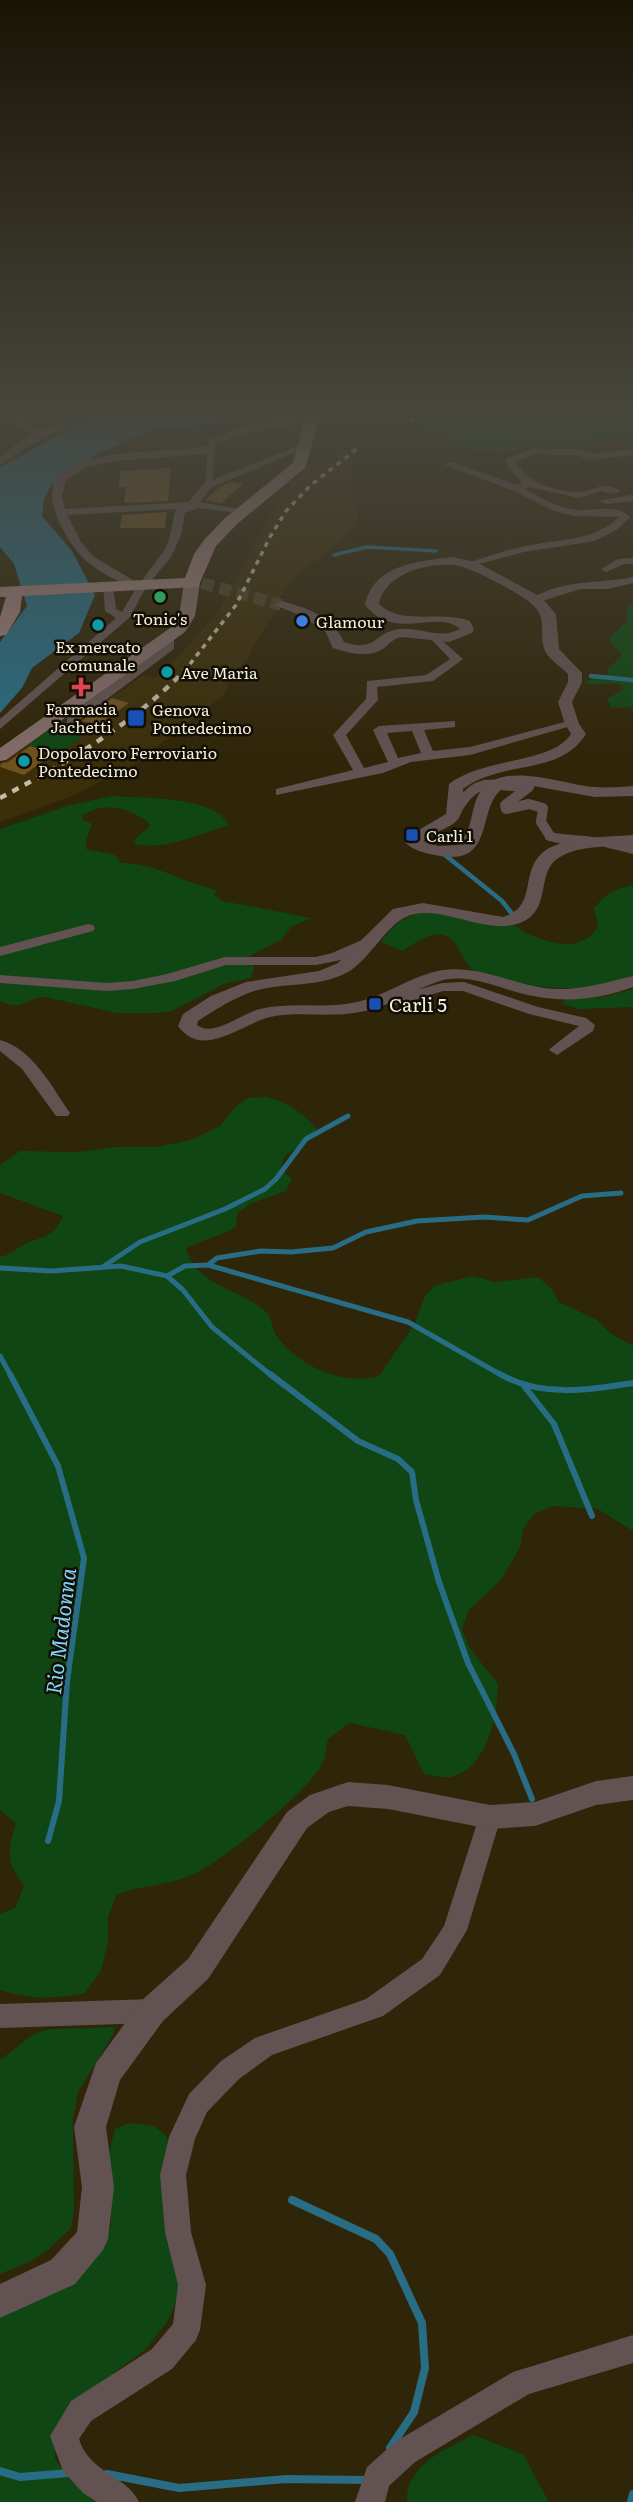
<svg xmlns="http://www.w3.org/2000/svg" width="633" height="2502" font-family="Literata,serif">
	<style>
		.built { fill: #3b2e08 }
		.green { fill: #0f4613 }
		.water { fill: #286d85 }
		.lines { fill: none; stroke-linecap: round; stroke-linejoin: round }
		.stream-far4 { stroke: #286d85; stroke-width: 3.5 }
		.stream-far3 { stroke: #286d85; stroke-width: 4.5 }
		.stream-far2 { stroke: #286d85; stroke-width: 5 }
		.stream-far1 { stroke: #286d85; stroke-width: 6 }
		.stream { stroke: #286d85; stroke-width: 8 }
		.building { fill: #6f511f }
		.tertiary-tunnel { stroke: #4d4328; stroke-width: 12; stroke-dasharray: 12 6; stroke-linecap: butt }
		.pedestrian-far1 { stroke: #625251; stroke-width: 7 }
		.pedestrian { stroke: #625251; stroke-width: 10 }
		.minor { fill: #625251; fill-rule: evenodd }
		.tertiary { fill: #625251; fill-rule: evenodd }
		.secondary { fill: #836b69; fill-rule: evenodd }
		.primary { fill: #9c7d7b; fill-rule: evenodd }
		.rail-far1 { stroke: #c2bba8; stroke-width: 3.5; stroke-dasharray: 5 5; stroke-linecap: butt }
		.rail { stroke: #c2bba8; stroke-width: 4.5; stroke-dasharray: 7 7; stroke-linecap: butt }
		.leisure-dot { fill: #2e9e5b; stroke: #130e04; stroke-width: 2.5 }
		.shop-dot { fill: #3f7fe0; stroke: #130e04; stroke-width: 2.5 }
		.culture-dot { fill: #0f9aa8; stroke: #130e04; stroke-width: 2.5 }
		.health-dot { fill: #e0444e; stroke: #130e04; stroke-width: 2.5 }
		.transit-dot { fill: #1a4fb4; stroke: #130e04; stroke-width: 2.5 }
		.labels { text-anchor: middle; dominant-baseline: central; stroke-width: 5; stroke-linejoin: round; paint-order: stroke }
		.far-poi-label { font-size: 16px; fill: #f5efdf; stroke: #130e04; text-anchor: start }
		.poi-label { font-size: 19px; fill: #f5efdf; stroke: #130e04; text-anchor: start }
		.water-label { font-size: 21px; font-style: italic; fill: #7ed5f6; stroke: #130e04 }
	</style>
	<rect width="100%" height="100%" fill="#2f2508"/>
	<path class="built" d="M350,446L361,449L351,460L353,497L359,515L352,529L336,546L297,574L280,598L285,599L265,627L247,659L229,681L225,694L120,776L114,774L75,795L0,822V765L60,720L73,724L100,699L106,700L113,697L143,675L156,677L177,658L218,612L271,514L283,500L278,497L291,487L288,484L308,468Z"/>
	<path class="green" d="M573,413H633V437L596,438L587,446L575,449L527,447L504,452L463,450L452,446L442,437L420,425L485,415L525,423L554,414L568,415Z
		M633,604V707L611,708L607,699L622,690L623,686C610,680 597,687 584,683L593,678L608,675V668L620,658L621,654L611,643L610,637L627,621V607Z
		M61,721L92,729L70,746L55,753L28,745Z
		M111,796C141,798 215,796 229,825C198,834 167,851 136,844L134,840L150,826L148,822C127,807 104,802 83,815L82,819L92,824L86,841V849L115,855L121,863C156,863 184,883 217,890L214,895L223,901L312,918L292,926L282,939L250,956L254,968L251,978L224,984L172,1011L155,1013H117L45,997C21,998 28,1012 0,1001V829L67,806Z
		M633,885V976C590,993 549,990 505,980C495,977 482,977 474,971C461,962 459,938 443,935C430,932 413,944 403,951L381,942C409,902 434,912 476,920C488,923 501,923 513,925C517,926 522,931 526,933C550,944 582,953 598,927L594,908C605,895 615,888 633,885Z
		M633,989V1007L579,1009L562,1004L565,999L603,997Z
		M266,1097C288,1102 302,1112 317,1129L309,1139L284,1157L281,1169L292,1179L286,1191L250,1204L237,1214L236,1227C220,1236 203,1240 186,1248C196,1286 238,1288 264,1310C274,1318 271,1330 278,1338C300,1367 345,1386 379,1376L415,1323L425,1296L436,1285L474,1276L495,1282L538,1277L551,1288L559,1302L597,1320L610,1333L633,1346V1531L598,1509L553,1506L534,1514L523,1529L520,1547L500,1581L469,1610L462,1629L469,1647L498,1684C497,1716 489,1767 451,1777C444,1778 431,1775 424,1774L405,1735L350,1723L328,1739C326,1745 326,1754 324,1760C314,1788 218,1865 190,1876C166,1885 141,1886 117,1894L108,1917V1942L101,1970L85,1993C51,1999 33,2000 0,1990V1914L15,1908L24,1886C6,1862 7,1852 16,1824L0,1810V1257C11,1255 15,1249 25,1244C45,1235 53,1238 63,1216L0,1193V1165L20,1151L78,1152L117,1147H156L191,1140L220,1126L236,1106L248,1098Z
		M115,2027L113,2035L78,2092L73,2119L74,2211L71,2228L48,2250L31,2261L0,2274V2060L34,2034L49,2029Z
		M129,2123L154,2126L167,2137L182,2290L167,2322L146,2349L71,2405L56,2434L55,2459L73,2482L99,2502H0V2318L94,2260L111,2225L108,2157L115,2129Z
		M473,2435L523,2454L549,2502H407C405,2465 446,2449 473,2435Z"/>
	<path class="water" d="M100,413H399L375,418L241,420L150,430L96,455L51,485L44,500L42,516L72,551L95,595L79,633L32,668L22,688L0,713V642L27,606L14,564L0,547V467Z"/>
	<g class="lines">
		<path class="stream-far4" d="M334,555L367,547L436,551"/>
		<path class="stream-far3" d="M591,676L633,680
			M445,855L502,901L513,915"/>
		<path class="stream-far2" d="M208,1265L217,1258L261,1251L291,1252L333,1248L366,1232L417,1221L484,1217L528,1220L582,1196L621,1193
			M104,1266L140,1242L225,1209L265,1189L276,1179L306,1139L348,1116
			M0,1268L51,1271L121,1266L167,1276L183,1290L212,1327L272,1376
			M167,1276L185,1266L208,1265L408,1322L503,1376
			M0,1356L11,1376"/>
		<path class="stream-far1" d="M10,1374L58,1466L84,1558L67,1681L59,1801L48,1841
			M270,1374L358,1441L398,1459L412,1472L416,1500L439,1582L468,1663L514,1754L532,1799
			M500,1374C541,1398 589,1390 633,1383
			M524,1386L554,1424L592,1516"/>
		<path class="stream" d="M292,2200L376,2239L390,2254L422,2323L425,2368L414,2412L390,2448
			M0,2471L20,2477L69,2473
			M107,2474L179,2488L286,2479L368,2480
			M631,2502L633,2494"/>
	</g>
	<path class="building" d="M171,468L168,501L124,503L126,487H119L120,471Z
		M231,482L243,484L221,503L205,500L221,486Z
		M167,512L165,528H120L122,515Z
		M112,698L129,703L98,725L82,721Z
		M30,746L54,753L24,775L0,767L1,763L8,762Z"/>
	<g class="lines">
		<path class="tertiary-tunnel" d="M202,583L281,605"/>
		<path class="pedestrian-far1" d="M123,457L209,450
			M209,480L212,442L242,431L298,420"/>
		<path class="pedestrian" d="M456,811C478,773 492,787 529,787L505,805L506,809L529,804L543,808L541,822L550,836
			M605,842L633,849"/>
		<path class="minor" d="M303,444L311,446L212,487L200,502L245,510V514L198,508L185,513L181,535L171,557L146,587L130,617L0,729V719L116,618L105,611L103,583L113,585L116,609L122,612C134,590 149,571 163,552C172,540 171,523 176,509L67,515L81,542L94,557L138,583L132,586C117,582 101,573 89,563C69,547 41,500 57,478C71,459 102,456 123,454L126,455V459L86,467L66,480L62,496L65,509L189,502L204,483Z
			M532,449H575L592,454L633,449V455L591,460L574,455L536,454L515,461C526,482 553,491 577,492C594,492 602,479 620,491L615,494L601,491L579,498L529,487L525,489C540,498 555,506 571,509C590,513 616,502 630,517L618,529L595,541L524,552L467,567V563C487,557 506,550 526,546C559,539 593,542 619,517L575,516L554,511L514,491L443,464L451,462L517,485L522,483L507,465L505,459Z
			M630,495H633V501L607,504L598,501Z
			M633,558V564H624L606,572L601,569L618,559Z
			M633,577V583L608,589H580L536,603L530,600C558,579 601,584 633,577Z
			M164,635L174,637V649L75,723H67V717L164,646Z
			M437,636L463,659L433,681L377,687L378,700L346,735L364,768L388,762L373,730L379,726L455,721V727L424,730L433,751L470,747L572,720L578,724L470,755L411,762L383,773L276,795V789L353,770L333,735L366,699L367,681L426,675L450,659L431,639ZM412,731L421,753L398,758L387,733Z
			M550,832C565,836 597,834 608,842C597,851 558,845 545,839V833Z
			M88,924L93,925L95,928L93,931L0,956V947Z
			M369,937L374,938L376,941L374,944L341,960L316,965H226L175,981L133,989L107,991L0,983V975L107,983L133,981L167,974L225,957H316L332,953Z
			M464,982L538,1007L586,1018L595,1025L593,1031L557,1055L549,1050L552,1047L579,1026L529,1014L463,991H443L399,1005L381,1000L378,997L386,992L398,995L442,983Z
			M0,1040C33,1049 52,1087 70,1113L68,1116H56L22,1069L0,1051Z
			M490,1807L498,1810L501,1817L467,1930L440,1975L383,2016L272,2055L239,2079L207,2112L195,2139L186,2175L191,2232L206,2285L200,2330L196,2340L172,2369L91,2421L79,2439C90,2474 127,2475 139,2502H97L83,2493L63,2471L50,2436L71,2401L152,2349L173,2324L178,2285L165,2232L160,2175L169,2137L189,2094L221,2061L255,2038L366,1999L422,1959L444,1926L479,1817L482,1810Z
			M152,1999L161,2003L164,2011L161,2019L152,2023L0,2028V2004Z
			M633,2335V2363L529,2394L415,2462L389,2486L385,2502H355L367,2467L395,2442L513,2372Z"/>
		<path class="tertiary" d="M1,413H14L42,431L85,413H100L40,440L0,465V456L31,434Z
			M452,557L476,562L541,597L556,614L559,649L582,673V682L572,702L579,724L586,734C559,777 502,759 463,789C466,829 450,822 423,841L438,846L457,845C476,830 468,804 484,787C509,762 564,785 595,787C608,788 620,787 633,786V796L595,797L533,786L505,787C474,805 499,869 435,855C424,853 412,850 405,842L412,834L446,814L449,784C484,757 552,764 571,734L565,724L558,702L568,682V674C561,667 549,659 545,651C538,635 548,620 534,606C522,594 470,566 453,565C425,563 385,574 379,604C401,626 439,610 470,621L474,630L472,633L449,642L403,637C393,638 391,643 384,648C369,659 349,653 333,648L325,631L302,616L274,605L281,601C308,608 332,616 344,642C377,653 373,632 400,629C420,627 441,640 460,629C436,608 396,643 365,605C374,564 417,562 452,557Z
			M633,835V845C610,847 580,845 560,857C536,870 551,906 526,920C490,941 441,901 406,917C387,925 368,961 348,972C319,988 285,982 254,991C234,998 216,1009 198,1021L197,1025C213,1038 242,1013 260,1009C293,1001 328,1010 361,1001C385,995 406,980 430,973C470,961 505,982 544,988C577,992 602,983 633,976V987C601,999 567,1003 533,996C504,991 470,972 440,981C412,990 389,1007 360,1012C330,1018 299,1011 270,1017C241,1024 203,1060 178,1026L183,1014L211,996L246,982L319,971L338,963L393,909L423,903L503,917C537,907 520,875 541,854C560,836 608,837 633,835Z
			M633,1776V1800L596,1805L535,1826L490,1829L388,1809L348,1806L329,1812L307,1828L208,1979L163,2021L120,2080L106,2127L114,2187L108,2239L103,2250L75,2284L0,2318V2284L51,2260L77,2232L82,2187L74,2127L96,2063L141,2001L188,1959L287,1812L310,1795L348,1782L388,1785L490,1805L535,1802L596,1781Z"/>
		<path class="secondary" d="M192,578L200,583L195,616L185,632L6,760L0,761V748L173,626L179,616L184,583Z"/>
		<path class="primary" d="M307,413H321L305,468L237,524L216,546L198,587L22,596L20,612L6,635L0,636V617L6,597H0V587L185,578L194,554L204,540L225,518L293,463Z"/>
		<path class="rail-far1" d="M410,421L427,413
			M190,664L236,605L270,537L286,511L311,485L358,448"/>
		<path class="rail" d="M0,798C70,761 138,721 192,663"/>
	</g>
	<linearGradient id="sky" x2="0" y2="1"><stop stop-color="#1a1404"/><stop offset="0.54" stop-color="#47463d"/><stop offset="1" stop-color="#47463d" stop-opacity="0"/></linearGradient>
	<rect width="633" height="763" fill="url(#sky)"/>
	<circle class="leisure-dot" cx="160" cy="597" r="7"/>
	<circle class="shop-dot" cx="302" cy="621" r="7"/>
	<g class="culture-dot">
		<circle cx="98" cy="625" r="7"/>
		<circle cx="167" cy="672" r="7"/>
		<circle cx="24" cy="761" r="7"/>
	</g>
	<path class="health-dot" d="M77.5 676.5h7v7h7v7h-7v7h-7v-7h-7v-7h7z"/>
	<g class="transit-dot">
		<rect x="127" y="709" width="18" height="18" rx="3.5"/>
		<rect x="405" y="828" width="14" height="14" rx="3.5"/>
		<rect x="368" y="997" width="14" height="14" rx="3.5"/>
	</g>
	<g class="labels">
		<g class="far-poi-label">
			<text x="160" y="618" text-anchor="middle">Tonic's</text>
			<text x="316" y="621">Glamour</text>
			<text x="98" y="646" text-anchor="middle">Ex mercato<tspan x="98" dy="18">comunale</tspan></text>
			<text x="181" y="672">Ave Maria</text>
			<text x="81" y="708" text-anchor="middle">Farmacia<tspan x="81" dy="18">Jachetti</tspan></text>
			<text x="152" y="709">Genova<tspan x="152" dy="18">Pontedecimo</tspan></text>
			<text x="38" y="752">Dopolavoro Ferroviario<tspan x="38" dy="18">Pontedecimo</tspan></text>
			<text x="426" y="835">Carli 1</text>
		</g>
		<g class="poi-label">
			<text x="389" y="1004">Carli 5</text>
		</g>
		<g class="water-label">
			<text transform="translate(59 1631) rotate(-83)">Rio Madonna</text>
		</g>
	</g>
</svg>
